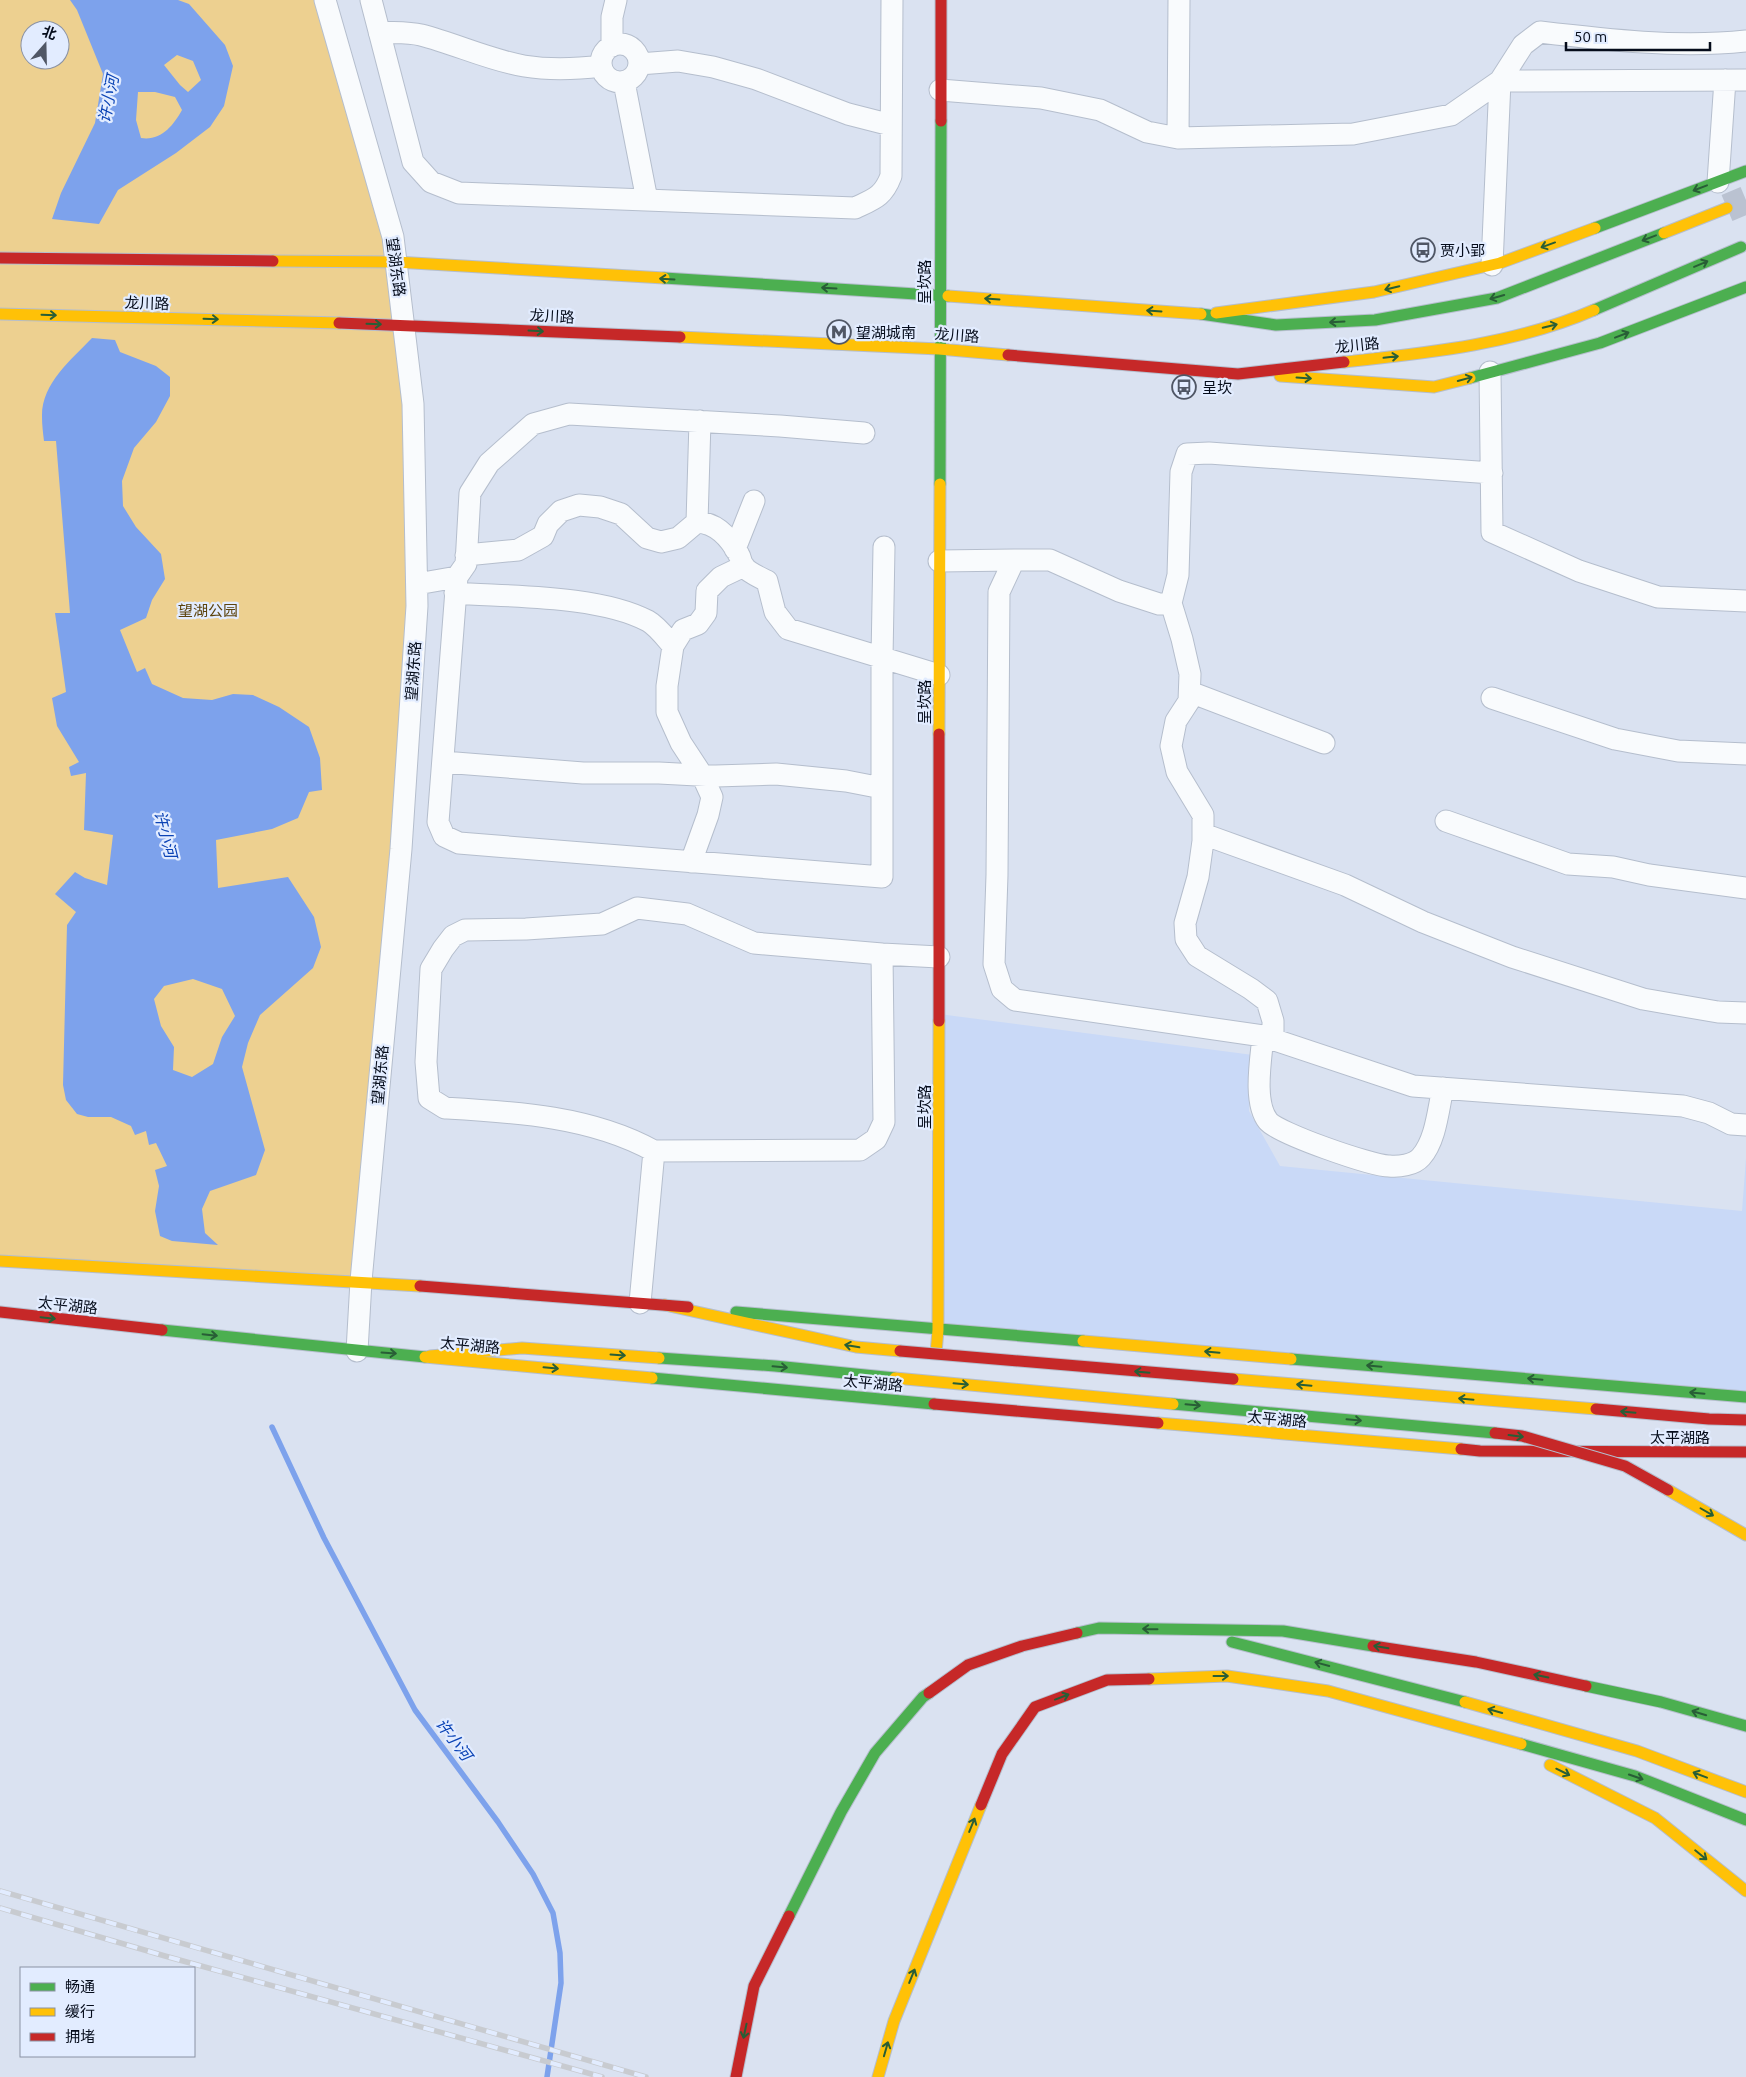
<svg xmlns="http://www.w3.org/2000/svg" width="1746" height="2077" font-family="Ubuntu,'Noto Sans SC',sans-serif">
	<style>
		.built { fill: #c9d9f7 }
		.green { fill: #edd090; fill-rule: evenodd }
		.water { fill: #7da2ec; fill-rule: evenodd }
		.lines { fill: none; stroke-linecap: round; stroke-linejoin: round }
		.stream { stroke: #7da2ec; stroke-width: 5.5 }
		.highway-tunnel { stroke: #bac2d1; stroke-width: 28; stroke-dasharray: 28 14; stroke-linecap: butt }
		.street-casing { stroke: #b5becd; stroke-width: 23 }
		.fast-casing { stroke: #b5becd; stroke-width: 13 }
		.slow-casing { stroke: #b5becd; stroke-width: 13 }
		.jam-casing { stroke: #b5becd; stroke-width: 13 }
		.street { stroke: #f9fbfd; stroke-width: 21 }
		.fast { stroke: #4caf50; stroke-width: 11 }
		.slow { stroke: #ffc107; stroke-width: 11 }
		.jam { stroke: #c62828; stroke-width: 11 }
		.rail-casing { stroke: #c8cbd0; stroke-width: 5.5 }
		.rail { stroke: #e2ecff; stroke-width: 4; stroke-dasharray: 11; stroke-linecap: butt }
		.fast-bridge-casing { stroke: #b5becd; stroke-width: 13; stroke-linecap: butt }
		.slow-bridge-casing { stroke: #b5becd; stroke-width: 13; stroke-linecap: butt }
		.jam-bridge-casing { stroke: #b5becd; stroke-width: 13; stroke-linecap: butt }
		.fast-bridge { stroke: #4caf50; stroke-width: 11 }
		.slow-bridge { stroke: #ffc107; stroke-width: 11 }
		.jam-bridge { stroke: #c62828; stroke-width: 11 }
		.oneway { stroke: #285e36 }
		.labels { text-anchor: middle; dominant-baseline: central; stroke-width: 4.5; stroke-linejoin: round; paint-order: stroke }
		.poi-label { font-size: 15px; fill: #050c1b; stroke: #e2ecff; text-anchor: start }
		.street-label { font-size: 15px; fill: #050c1b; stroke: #e2ecff }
		.park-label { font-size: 15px; fill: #5c430d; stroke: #e2ecff }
		.water-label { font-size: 16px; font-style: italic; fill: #0b43b5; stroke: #e2ecff }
	</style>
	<rect width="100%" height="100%" fill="#dae2f1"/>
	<path class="built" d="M939,1014L1253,1055L1249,1111L1280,1166L1742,1211L1746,1158V1397L938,1330Z"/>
	<path class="green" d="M0,0H325L393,237L417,606L361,1281L0,1261ZM30,30H60V60H30Z"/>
	<path class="water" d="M70,0H178L189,4L225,45L233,66L224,106L210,127L176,153L118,190L99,224L52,219L61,193L95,123L103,74L77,10ZM177,55L193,61L201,80L188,92L180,85L164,65ZM138,92H155L175,97L182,110C173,126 161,141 141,138L136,120Z
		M92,338L115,340L120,352L156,366L170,377V396L156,422L134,448L122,481L123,506L136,527L161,554L165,579L152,600L146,618L120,630L137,672L145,668L152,684L183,698L212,700L233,694L253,695L279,707L309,727L320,758L322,790L309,792L298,818L272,829L216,840L218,888L288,877L314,917L321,947L313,968L260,1015L248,1043L242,1067L265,1150L256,1175L210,1191L202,1209L205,1233L218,1245L172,1241L160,1236L155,1211L159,1186L155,1170L167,1166L156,1143L149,1145L146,1131L135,1135L131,1126L111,1117H88L77,1114L66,1100L63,1085L67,925L76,912L55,894L75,872L85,878L107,885L113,835L84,830L86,773L71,776L69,767L79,762L57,726L52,698L66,692L55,613H70L56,441H44C43,433 42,425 42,417C41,384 71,360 92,338ZM193,979L222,989L235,1016L222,1037L213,1064L192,1077L173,1070L174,1047L161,1026L154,999L164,986Z"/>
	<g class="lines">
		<path class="stream" d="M272,1427L324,1538L415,1710L498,1822L533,1874L553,1913L560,1953L561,1983L547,2077"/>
		<path class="highway-tunnel" d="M1727,208L1746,200"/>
		<g class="street-casing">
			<path id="street" d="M325,0L393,237L413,404L417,606L401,849L361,1281L357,1351
				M371,0L413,162L431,182L459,193L855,208C874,199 883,197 891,176L892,0
				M379,32C393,33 408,32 421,35C456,44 489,60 524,66C549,70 577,69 601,66
				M601 63a19 19 0 1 1 38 0a19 19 0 1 1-38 0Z
				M612,46V17L616,0
				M639,64L678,61L713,67L756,79L848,114L891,125
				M624,82L647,200
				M940,90L1041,98L1100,110L1147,132L1178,138L1353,134L1451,115L1500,81L1523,45L1540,32C1608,40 1678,48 1746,41
				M1178,138L1179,0
				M1718,182L1725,80
				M1492,265L1500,81L1746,80
				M1490,372L1492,532L1579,571L1658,597L1746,601
				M1492,473L1209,453L1187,454L1181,472L1178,575L1171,603L1159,604L1119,591L1050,560H1014L999,592L997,875L994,964L1002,989L1015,1000L1263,1036L1413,1086L1683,1106L1709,1113L1731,1124L1746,1125
				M697,522L700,421
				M735,549L754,501
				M466,555L518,550L543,536L548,524L561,511L579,505L600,507L621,514L647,538L661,542L678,538L697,522C717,523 730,538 739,555C741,558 741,563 743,566C749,573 759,577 767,581L775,612L788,629L939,675
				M939,561L1014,560
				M457,577L438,822L444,836L459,843L882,877V658L884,547
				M417,584L457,577L466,564L470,493L489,463L533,424L569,414L780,426L864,433
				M455,593C511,597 599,595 648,621C657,626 666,638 673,646
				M1171,603L1182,639L1190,674L1189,701L1176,721L1171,746L1177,772L1203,815V841L1198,877L1185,923L1186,939L1197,956L1251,989L1267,1001L1273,1021V1039
				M1190,692L1324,743
				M1492,698L1615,739L1678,751L1746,754
				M443,762L583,773H659L716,776L776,774L846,781L882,788
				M1446,821L1568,864L1613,867L1649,875L1746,888
				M1203,834L1345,885L1423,922L1512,957L1643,999L1718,1012L1746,1013
				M691,862L708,815L712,797L702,775L681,743L667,712V686L673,646L683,630L698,624L706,613L707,591L721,577L744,566
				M882,954L939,957
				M1263,1036C1261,1059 1253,1102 1268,1121C1277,1133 1372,1166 1389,1166C1399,1167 1414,1165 1421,1157C1436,1140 1438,1110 1443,1088
				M640,1303L654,1151L860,1150L876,1139L884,1122L882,954L754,943L687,914L637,908L602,924L526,929L465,930L453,936L443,949L431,969L426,1062L429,1098L445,1108C515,1112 591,1116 654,1151"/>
		</g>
		<g class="fast-casing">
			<path id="fast" d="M1595,228L1746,171
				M664,278L948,296
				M1594,310L1741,247
				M1201,314L1276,325L1375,320L1497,298L1664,233
				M1470,378L1600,343L1746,287
				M940,484L941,121
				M736,1312L1083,1341
				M162,1330L425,1357
				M659,1358L775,1366L895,1378
				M1291,1359L1746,1397
				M652,1378L934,1404
				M1077,1633L1099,1628L1283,1631L1373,1646
				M1232,1642L1465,1702
				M1586,1686L1661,1702L1746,1726
				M1521,1744L1635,1776L1746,1820
				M789,1916L841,1812L875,1753L923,1697L929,1693"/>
		</g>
		<g class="slow-casing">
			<path id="slow" d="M1664,233L1727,208
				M273,261L396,262L664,278
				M948,296L1201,314
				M1216,313L1374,292L1500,263L1595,228
				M0,314L339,323
				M680,337L939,349L1008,355
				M1344,362C1427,353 1516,344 1594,310
				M1280,376L1434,387L1470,378
				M939,734L940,484
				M0,1261L420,1286
				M665,1305L856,1347L900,1351
				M1083,1341L1291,1359
				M936,1353L938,1330L939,1021
				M430,1356L522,1348L659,1358
				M425,1357L652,1378
				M1158,1423L1461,1449
				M1668,1490L1746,1535
				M1149,1679L1227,1676L1328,1691L1521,1744
				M1465,1702L1637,1751L1746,1792
				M1550,1765L1655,1818L1746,1891
				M878,2077L894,2021L981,1805"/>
		</g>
		<g class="jam-casing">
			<path id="jam" d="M941,121V0
				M0,258L273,261
				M339,323L680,337
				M1008,355L1238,374L1344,362
				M939,1021V734
				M420,1286L688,1307
				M0,1312L162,1330
				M934,1404L1158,1423
				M1461,1449L1480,1451L1746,1452
				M1373,1646L1476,1662L1586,1686
				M929,1693L968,1665L1022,1646L1077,1633
				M981,1805L1002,1754L1035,1707L1107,1680L1149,1679
				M736,2077L754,1986L789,1916"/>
		</g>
		<use href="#street" class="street"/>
		<use href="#fast" class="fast"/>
		<use href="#slow" class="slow"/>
		<use href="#jam" class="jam"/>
		<g class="rail-casing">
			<path id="rail" d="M0,1891L646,2077
				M0,1908L165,1956L602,2077"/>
		</g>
		<use href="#rail" class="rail"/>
		<g class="fast-bridge-casing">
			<path id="fast-bridge" d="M1173,1404L1495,1433"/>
		</g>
		<g class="slow-bridge-casing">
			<path id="slow-bridge" d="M895,1378L1173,1404
				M1233,1379L1596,1409"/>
		</g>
		<g class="jam-bridge-casing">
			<path id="jam-bridge" d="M900,1351L1233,1379
				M1596,1409L1709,1419L1746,1420
				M1495,1433L1522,1436L1625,1466L1668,1490"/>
		</g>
		<use href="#fast-bridge" class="fast-bridge"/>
		<use href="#slow-bridge" class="slow-bridge"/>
		<use href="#jam-bridge" class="jam-bridge"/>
	</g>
	<defs><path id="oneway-shaft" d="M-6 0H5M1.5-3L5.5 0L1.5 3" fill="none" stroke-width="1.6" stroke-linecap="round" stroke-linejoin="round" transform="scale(1.25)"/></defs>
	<g class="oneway">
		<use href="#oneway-shaft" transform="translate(1700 188) rotate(159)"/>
		<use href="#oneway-shaft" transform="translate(1649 238) rotate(159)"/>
		<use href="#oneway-shaft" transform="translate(1548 245) rotate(160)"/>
		<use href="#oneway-shaft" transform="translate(1701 264) rotate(-23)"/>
		<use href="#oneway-shaft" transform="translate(667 279) rotate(-177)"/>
		<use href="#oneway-shaft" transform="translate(829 288) rotate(-177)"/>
		<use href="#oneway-shaft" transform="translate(1392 288) rotate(167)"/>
		<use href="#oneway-shaft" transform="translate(1497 297) rotate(164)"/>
		<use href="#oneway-shaft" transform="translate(992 299) rotate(-176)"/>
		<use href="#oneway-shaft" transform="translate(1154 311) rotate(-176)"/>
		<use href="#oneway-shaft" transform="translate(49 315) rotate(2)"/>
		<use href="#oneway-shaft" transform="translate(211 319) rotate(2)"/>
		<use href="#oneway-shaft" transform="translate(1337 322) rotate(177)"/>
		<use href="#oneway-shaft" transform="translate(374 324) rotate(2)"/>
		<use href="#oneway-shaft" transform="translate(1550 326) rotate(-14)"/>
		<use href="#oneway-shaft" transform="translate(536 331) rotate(3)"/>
		<use href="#oneway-shaft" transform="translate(1622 335) rotate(-21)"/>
		<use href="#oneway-shaft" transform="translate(1391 357) rotate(-6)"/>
		<use href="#oneway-shaft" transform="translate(1304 378) rotate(4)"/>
		<use href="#oneway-shaft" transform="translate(1465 379) rotate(-15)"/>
		<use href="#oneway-shaft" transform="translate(48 1318) rotate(6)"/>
		<use href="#oneway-shaft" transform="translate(210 1335) rotate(6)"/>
		<use href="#oneway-shaft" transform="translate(852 1346) rotate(-170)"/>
		<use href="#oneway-shaft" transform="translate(1212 1352) rotate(-175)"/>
		<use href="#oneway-shaft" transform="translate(389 1353) rotate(4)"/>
		<use href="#oneway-shaft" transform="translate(618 1355) rotate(4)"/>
		<use href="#oneway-shaft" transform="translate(1374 1366) rotate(-175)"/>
		<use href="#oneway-shaft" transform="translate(780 1367) rotate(5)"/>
		<use href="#oneway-shaft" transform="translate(551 1368) rotate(5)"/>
		<use href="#oneway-shaft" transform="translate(1142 1372) rotate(-175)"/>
		<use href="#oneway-shaft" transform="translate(1535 1379) rotate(-175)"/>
		<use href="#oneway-shaft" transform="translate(961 1384) rotate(5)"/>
		<use href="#oneway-shaft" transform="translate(1304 1385) rotate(-175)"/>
		<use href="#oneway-shaft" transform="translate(1697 1393) rotate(-175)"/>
		<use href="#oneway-shaft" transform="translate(1466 1399) rotate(-175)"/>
		<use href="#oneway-shaft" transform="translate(1193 1405) rotate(5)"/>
		<use href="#oneway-shaft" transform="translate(1628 1412) rotate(-175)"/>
		<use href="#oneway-shaft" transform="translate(1354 1420) rotate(5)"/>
		<use href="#oneway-shaft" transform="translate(1516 1436) rotate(7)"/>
		<use href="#oneway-shaft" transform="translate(1707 1512) rotate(30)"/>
		<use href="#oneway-shaft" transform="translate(1150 1629) rotate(-179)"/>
		<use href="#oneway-shaft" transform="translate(1381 1647) rotate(-171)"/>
		<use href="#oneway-shaft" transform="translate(1322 1664) rotate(-165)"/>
		<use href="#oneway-shaft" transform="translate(1221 1676)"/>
		<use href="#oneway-shaft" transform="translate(1541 1676) rotate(-168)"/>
		<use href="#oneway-shaft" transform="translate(1062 1697) rotate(-21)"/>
		<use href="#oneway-shaft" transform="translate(1495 1711) rotate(-164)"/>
		<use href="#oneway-shaft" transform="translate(1699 1713) rotate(-163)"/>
		<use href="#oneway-shaft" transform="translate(1563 1772) rotate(26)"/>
		<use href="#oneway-shaft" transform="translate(1700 1775) rotate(-159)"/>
		<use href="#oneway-shaft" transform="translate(1636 1777) rotate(19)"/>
		<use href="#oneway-shaft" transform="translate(972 1825) rotate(-68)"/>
		<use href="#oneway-shaft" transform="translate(1701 1855) rotate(39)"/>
		<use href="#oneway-shaft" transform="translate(912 1976) rotate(-68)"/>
		<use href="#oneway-shaft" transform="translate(745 2031) rotate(102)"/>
		<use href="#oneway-shaft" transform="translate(886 2049) rotate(-74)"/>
	</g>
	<defs>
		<g id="bus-ring" transform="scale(1.25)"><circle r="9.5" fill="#e2ecff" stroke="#505766" stroke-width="1.5"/><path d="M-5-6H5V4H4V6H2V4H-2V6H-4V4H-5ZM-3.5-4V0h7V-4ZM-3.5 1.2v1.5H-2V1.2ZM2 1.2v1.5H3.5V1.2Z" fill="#505766"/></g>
		<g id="metro-ring" transform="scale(1.25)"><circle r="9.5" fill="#e2ecff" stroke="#505766" stroke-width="1.5"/><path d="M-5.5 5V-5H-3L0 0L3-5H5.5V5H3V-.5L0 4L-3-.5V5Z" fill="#505766"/></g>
	</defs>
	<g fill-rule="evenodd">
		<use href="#bus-ring" x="1423" y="250"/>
		<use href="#metro-ring" x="839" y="332"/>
		<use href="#bus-ring" x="1184" y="387"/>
	</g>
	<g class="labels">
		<g class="poi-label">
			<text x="1440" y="250">贾小郢</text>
			<text x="856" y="332">望湖城南</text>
			<text x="1202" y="387">呈坎</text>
		</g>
		<g class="street-label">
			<text transform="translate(396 267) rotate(82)">望湖东路</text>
			<text transform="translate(924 282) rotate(-90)">呈坎路</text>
			<text transform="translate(147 303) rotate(2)">龙川路</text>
			<text transform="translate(552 316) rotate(3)">龙川路</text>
			<text transform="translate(957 335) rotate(4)">龙川路</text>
			<text transform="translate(1357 345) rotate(-6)">龙川路</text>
			<text transform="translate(413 671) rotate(-86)">望湖东路</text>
			<text transform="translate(924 702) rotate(-90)">呈坎路</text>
			<text transform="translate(380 1075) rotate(-85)">望湖东路</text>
			<text transform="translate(924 1107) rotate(-90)">呈坎路</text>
			<text transform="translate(68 1305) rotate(6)">太平湖路</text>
			<text transform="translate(470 1345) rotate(5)">太平湖路</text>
			<text transform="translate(873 1383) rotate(5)">太平湖路</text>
			<text transform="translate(1277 1419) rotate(5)">太平湖路</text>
			<text x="1680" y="1437">太平湖路</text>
		</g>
		<g class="park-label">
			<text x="208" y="610">望湖公园</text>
		</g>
		<g class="water-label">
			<text transform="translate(108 99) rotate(-79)">许小河</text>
			<text transform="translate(166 834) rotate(76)">许小河</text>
			<text transform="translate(454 1739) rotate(53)">许小河</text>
		</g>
	</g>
	<rect x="20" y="1967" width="175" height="90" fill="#e2ecff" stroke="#8a92a4"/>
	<rect x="30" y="1983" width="25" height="8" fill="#4caf50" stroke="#8a92a4"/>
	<text x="65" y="1992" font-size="15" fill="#050c1b">畅通</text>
	<rect x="30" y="2008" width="25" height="8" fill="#ffc107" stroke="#8a92a4"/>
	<text x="65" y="2017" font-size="15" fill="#050c1b">缓行</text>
	<rect x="30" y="2033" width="25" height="8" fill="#c62828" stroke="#8a92a4"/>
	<text x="65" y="2042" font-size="15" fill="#050c1b">拥堵</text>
	<g transform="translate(45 45) rotate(20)"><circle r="24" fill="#e2ecff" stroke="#8a92a4"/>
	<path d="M0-4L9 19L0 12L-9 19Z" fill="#505766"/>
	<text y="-8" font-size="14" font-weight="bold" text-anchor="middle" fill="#050c1b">北</text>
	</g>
	<path d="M1566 42v8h144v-8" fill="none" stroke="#050c1b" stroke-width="2.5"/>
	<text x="1574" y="42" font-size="15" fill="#050c1b" stroke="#e2ecff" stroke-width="4" paint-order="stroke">50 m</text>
</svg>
